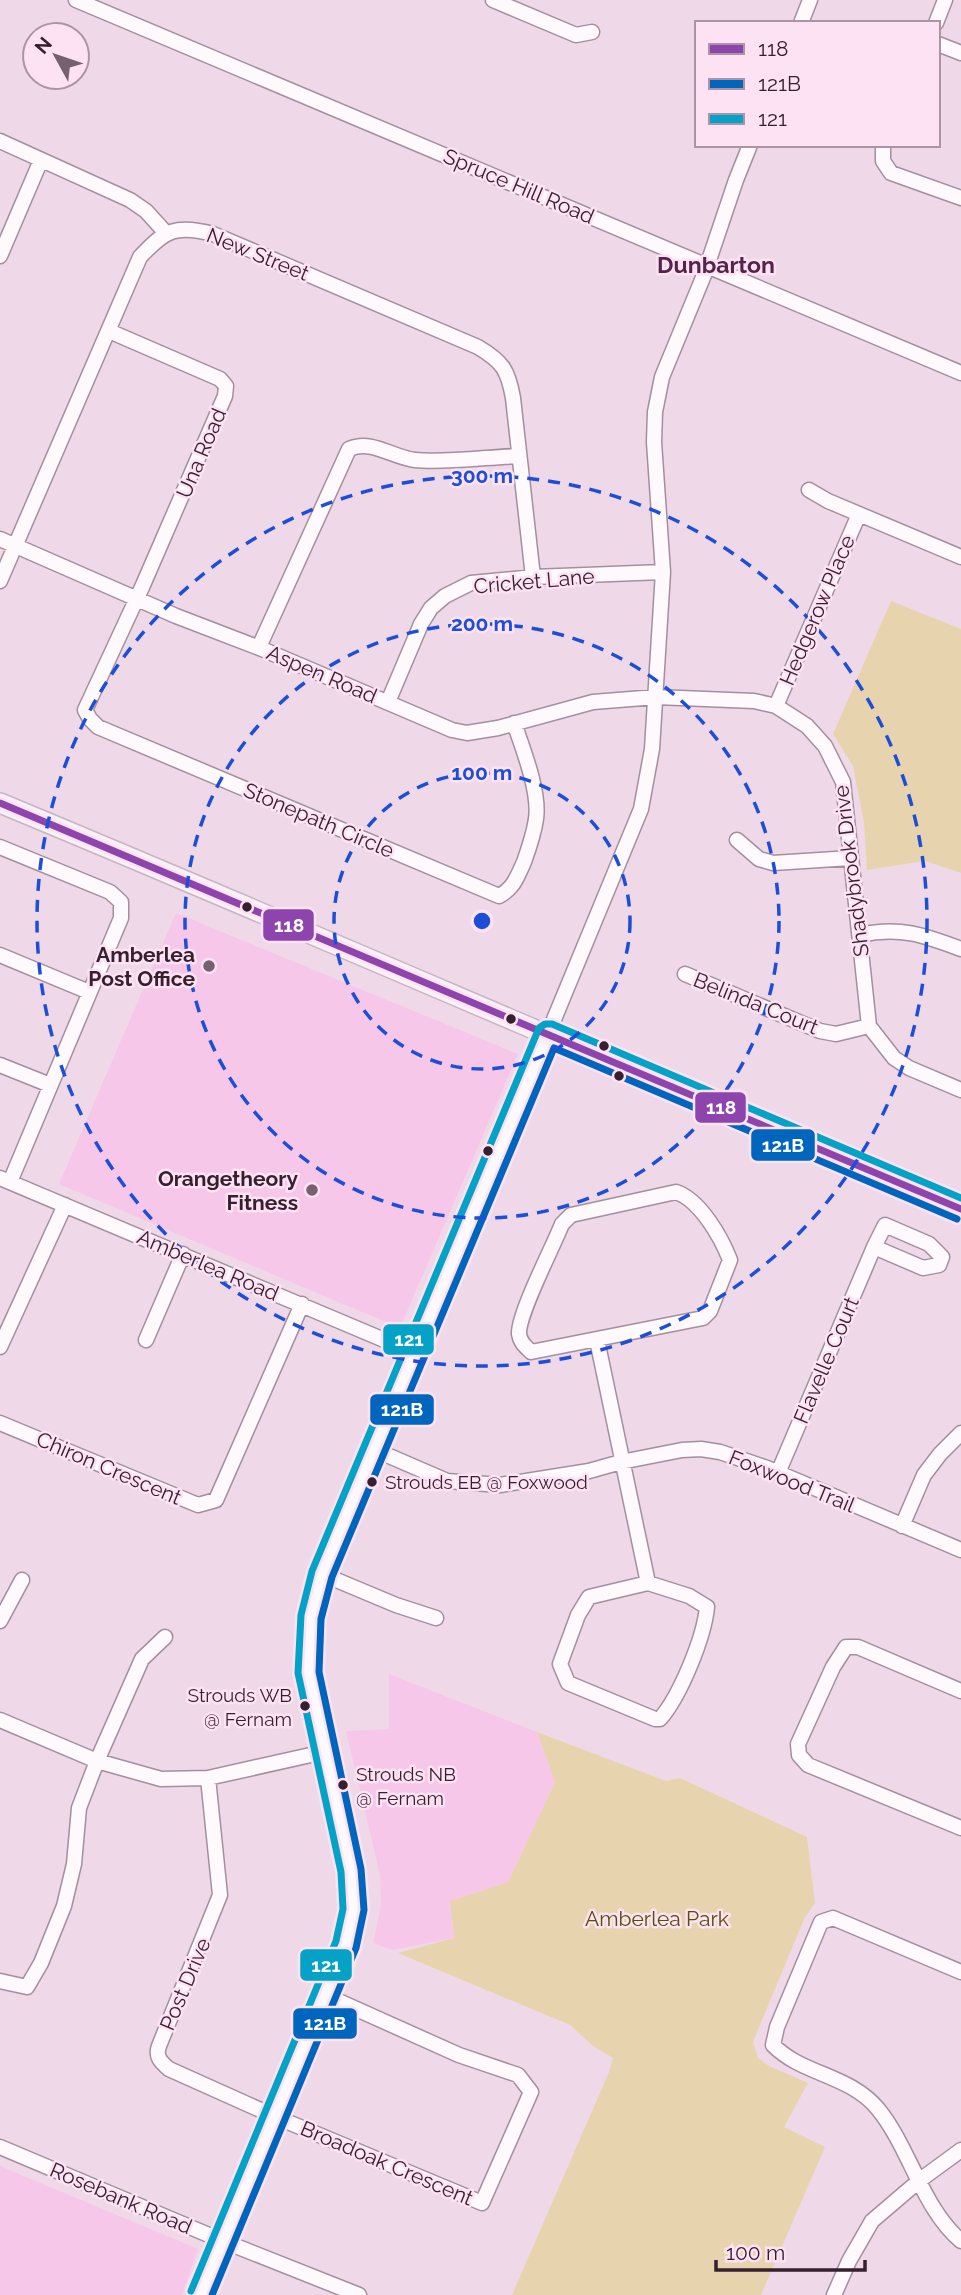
<svg xmlns="http://www.w3.org/2000/svg" width="961" height="2295" font-family="Raleway,sans-serif">
	<style>
		.built { fill: #f7c7e9 }
		.green { fill: #e7d4ae }
		.lines { fill: none; stroke-linecap: round; stroke-linejoin: round }
		.minor-casing { stroke: #a48f9e; stroke-width: 17 }
		.major-casing { stroke: #c7b5c1; stroke-width: 22 }
		.minor { stroke: #fdf9fc; stroke-width: 14 }
		.major { stroke: #f7f1f5; stroke-width: 19 }
		.bus-1-casing { stroke: #fde2f4; stroke-width: 12 }
		.bus-2-casing { stroke: #fde2f4; stroke-width: 12 }
		.bus-3-casing { stroke: #fde2f4; stroke-width: 12 }
		.bus-1 { stroke: #8e44ad; stroke-width: 7 }
		.bus-2 { stroke: #0065bd; stroke-width: 7 }
		.bus-3 { stroke: #03a2c6; stroke-width: 7 }
		.ring { fill: none; stroke: #1d4ed8; stroke-width: 3.5; stroke-dasharray: 12 9 }
		.bus-dot { fill: #361f2f; stroke: #fde2f4; stroke-width: 2.5 }
		.poi-dot { fill: #776070; stroke: #fde2f4; stroke-width: 2.5 }
		.labels { text-anchor: middle; dominant-baseline: central; stroke-width: 5; stroke-linejoin: round; paint-order: stroke }
		.bus-label { font-size: 19px; fill: #361f2f; stroke: #fde2f4; text-anchor: start }
		.street-label { font-size: 21px; fill: #361f2f; stroke: #fde2f4 }
		.poi-label { font-size: 21px; font-weight: bold; fill: #361f2f; stroke: #fde2f4; text-anchor: end }
		.park-label { font-size: 21px; fill: #594d03; stroke: #fde2f4 }
		.neighbourhood-label { font-size: 23px; font-weight: bold; fill: #56244a; stroke: #fde2f4 }
		.centre { fill: #1d4ed8; stroke: #fde2f4; stroke-width: 3.5 }
		.ring-label { font-size: 21px; text-anchor: middle; font-weight: bold; fill: #1d4ed8; stroke: #fde2f4; stroke-width: 5; stroke-linejoin: round; paint-order: stroke }
		.line-badge { stroke: #fde2f4; stroke-width: 2.5 }
		.badge-label { font-size: 19px; text-anchor: middle; font-weight: bold; fill: #fff }
	</style>
	<rect width="100%" height="100%" fill="#efd9e8"/>
	<path class="built" d="M176,913L518,1054L400,1328L59,1184Z
		M389,1674L537,1732L555,1782L508,1882L450,1901L454,1938L392,1950L373,1943L381,1905L380,1875L346,1731L389,1729Z
		M0,2166L198,2249L182,2295H0Z"/>
	<path class="green" d="M891,601L961,629V873L925,861L867,870L864,823L853,766L833,734Z
		M537,1732L666,1781L680,1778L807,1837L815,1903L805,1917L753,2042L758,2058L769,2066L808,2083L784,2127L825,2147L761,2295H512L609,2072L613,2058L593,2046L570,2025L398,1953L454,1938L450,1901L508,1882L555,1782Z"/>
	<g class="lines">
		<g class="minor-casing">
			<path id="minor" d="M76,0L961,373
				M493,0L576,35L592,32
				M801,23L810,0
				M936,23L945,0
				M938,44L961,53
				M0,141L130,200L146,211L165,232
				M883,145V161L891,173L961,198
				M0,256L41,160
				M109,331L220,379L226,386L225,396L143,585L85,710L90,719L98,727L499,896C514,888 517,877 524,862C529,848 534,833 536,819C540,792 523,749 514,723
				M809,490L828,501L961,557
				M0,539L176,616L262,649L452,730L467,733L498,728L593,702L656,697L754,701L776,706L807,726L825,746L843,782L869,1026L894,1058L909,1068L961,1090
				M0,581L140,257C165,230 176,224 213,234L478,347C503,362 508,370 513,398L533,577
				M259,647L349,449C372,439 391,457 415,460C444,463 489,457 518,456
				M388,702L421,624L431,608L445,596L471,583L533,577L663,572
				M776,706L859,514
				M737,840L759,859L773,863L851,858
				M0,847L110,892L121,902V918L10,1182
				M860,935C899,926 924,935 961,949
				M0,955L89,992
				M685,974L820,1031L836,1034L869,1026
				M0,1065L50,1085
				M0,1178L415,1353
				M676,1192C700,1200 721,1237 730,1260L710,1311L703,1318L531,1352C525,1346 520,1342 519,1334C518,1314 553,1247 562,1224L571,1215Z
				M146,1340L183,1254
				M597,1340L648,1583
				M0,1347L65,1205
				M0,1423L198,1505L216,1500L302,1304
				M373,1449L447,1481L500,1485L589,1471L621,1462L682,1450L701,1449L720,1452L767,1468L961,1550
				M778,1473L874,1247L885,1225L929,1244L942,1257L939,1265L923,1268L874,1247
				M902,1526L924,1475L940,1454L961,1433
				M322,1574L396,1605L436,1618
				M648,1583L689,1596L707,1607C704,1638 680,1696 660,1719H655L568,1683L560,1664L578,1615L589,1597Z
				M0,1621L22,1580
				M961,1691L858,1647H846L833,1667L798,1744L799,1755L808,1765L961,1828
				M0,1720L97,1761L161,1779L208,1778L324,1752
				M208,1778L220,1895L159,2046C155,2057 161,2062 169,2069L276,2117L482,2203L531,2092L518,2075L459,2055L325,1995
				M961,1972L833,1918L821,1922L777,2027L773,2045C802,2075 849,2074 878,2109C910,2148 922,2208 961,2241
				M0,1981L27,1987L41,1963L64,1906L74,1864L79,1808L97,1761L142,1659L165,1637
				M0,2147L223,2241L359,2295
				M201,2295L346,1944L354,1910L351,1870L308,1673L311,1617L322,1574L373,1449L414,1358L641,809L652,749L663,572L654,442L655,412L662,377L704,275L736,180L750,145
				M834,2295L849,2261L872,2221L920,2180L961,2150"/>
		</g>
		<g class="major-casing">
			<path id="major" d="M0,803C321,936 640,1077 961,1209"/>
		</g>
		<use href="#minor" class="minor"/>
		<use href="#major" class="major"/>
		<g class="bus-1-casing">
			<path id="bus-1" d="M0,803L961,1209"/>
		</g>
		<g class="bus-2-casing">
			<path id="bus-2" d="M212,2295L356,1948L364,1910L361,1869L319,1672L321,1619L332,1577L554,1048L957,1219"/>
		</g>
		<g class="bus-3-casing">
			<path id="bus-3" d="M191,2291L336,1941L343,1909L341,1872L298,1673L301,1615L312,1571L539,1028L545,1024H552L961,1198"/>
		</g>
		<use href="#bus-1" class="bus-1"/>
		<use href="#bus-2" class="bus-2"/>
		<use href="#bus-3" class="bus-3"/>
	</g>
	<g class="ring">
		<circle cx="482" cy="921" r="148"/>
		<circle cx="482" cy="921" r="297"/>
		<circle cx="482" cy="921" r="445"/>
	</g>
	<g class="bus-dot">
		<circle cx="247" cy="907" r="6"/>
		<circle cx="511" cy="1019" r="6"/>
		<circle cx="604" cy="1046" r="6"/>
		<circle cx="619" cy="1076" r="6"/>
		<circle cx="488" cy="1151" r="6"/>
		<circle cx="372" cy="1482" r="6"/>
		<circle cx="305" cy="1706" r="6"/>
		<circle cx="343" cy="1785" r="6"/>
	</g>
	<g class="poi-dot">
		<circle cx="209" cy="966" r="7"/>
		<circle cx="312" cy="1190" r="7"/>
	</g>
	<g class="labels">
		<g class="bus-label">
			<text x="385" y="1482">Strouds EB @ Foxwood</text>
			<text x="292" y="1695" text-anchor="end">Strouds WB<tspan x="292" dy="24">@ Fernam</tspan></text>
			<text x="356" y="1774">Strouds NB<tspan x="356" dy="24">@ Fernam</tspan></text>
		</g>
		<g class="street-label">
			<text transform="translate(519 186) rotate(23)">Spruce Hill Road</text>
			<text transform="translate(258 254) rotate(22)">New Street</text>
			<text transform="translate(201 453) rotate(-67)">Una Road</text>
			<text transform="translate(534 581) rotate(-5)">Cricket Lane</text>
			<text transform="translate(817 610) rotate(-67)">Hedgerow Place</text>
			<text transform="translate(322 674) rotate(23)">Aspen Road</text>
			<text transform="translate(319 820) rotate(23)">Stonepath Circle</text>
			<text transform="translate(851 871) rotate(-97)">Shadybrook Drive</text>
			<text transform="translate(756 1003) rotate(22)">Belinda Court</text>
			<text transform="translate(208 1265) rotate(23)">Amberlea Road</text>
			<text transform="translate(826 1360) rotate(-67)">Flavelle Court</text>
			<text transform="translate(109 1468) rotate(23)">Chiron Crescent</text>
			<text transform="translate(792 1481) rotate(22)">Foxwood Trail</text>
			<text transform="translate(185 1984) rotate(-67)">Post Drive</text>
			<text transform="translate(387 2163) rotate(23)">Broadoak Crescent</text>
			<text transform="translate(121 2198) rotate(23)">Rosebank Road</text>
		</g>
		<g class="poi-label">
			<text x="195" y="954">Amberlea<tspan x="195" dy="24">Post Office</tspan></text>
			<text x="298" y="1178">Orangetheory<tspan x="298" dy="24">Fitness</tspan></text>
		</g>
		<g class="park-label">
			<text x="657" y="1918">Amberlea Park</text>
		</g>
		<g class="neighbourhood-label">
			<text x="716" y="264">Dunbarton</text>
		</g>
	</g>
	<circle cx="482" cy="921" r="10" class="centre"/>
	<g class="ring-label">
		<text x="482" y="483">300 m</text>
		<text x="482" y="631">200 m</text>
		<text x="482" y="780">100 m</text>
	</g>
	<g class="line-badge">
		<rect x="262" y="908" width="53" height="34" rx="7" fill="#8e44ad"/>
		<rect x="694" y="1091" width="53" height="33" rx="7" fill="#8e44ad"/>
		<rect x="750" y="1128" width="66" height="34" rx="7" fill="#0065bd"/>
		<rect x="382" y="1323" width="53" height="33" rx="7" fill="#03a2c6"/>
		<rect x="369" y="1393" width="66" height="33" rx="7" fill="#0065bd"/>
		<rect x="299" y="1948" width="54" height="34" rx="7" fill="#03a2c6"/>
		<rect x="292" y="2007" width="66" height="33" rx="7" fill="#0065bd"/>
	</g>
	<g class="badge-label">
		<text x="289" y="932">118</text>
		<text x="721" y="1114">118</text>
		<text x="783" y="1152">121B</text>
		<text x="409" y="1346">121</text>
		<text x="402" y="1416">121B</text>
		<text x="326" y="1972">121</text>
		<text x="325" y="2030">121B</text>
	</g>
	<rect x="695" y="21" width="245" height="126" fill="#fde2f4" stroke="#ad94a5" stroke-width="2"/>
	<rect x="709" y="44" width="35" height="10" fill="#8e44ad" stroke="#ad94a5" stroke-width="2"/>
	<text x="758" y="56" font-size="21" fill="#361f2f">118</text>
	<rect x="709" y="79" width="35" height="10" fill="#0065bd" stroke="#ad94a5" stroke-width="2"/>
	<text x="758" y="91" font-size="21" fill="#361f2f">121B</text>
	<rect x="709" y="114" width="35" height="10" fill="#03a2c6" stroke="#ad94a5" stroke-width="2"/>
	<text x="758" y="126" font-size="21" fill="#361f2f">121</text>
	<g transform="translate(56 56) rotate(310)"><circle r="33" fill="#fde2f4" stroke="#ad94a5" stroke-width="2"/>
	<path d="M0-5L12 26L0 18L-12 26Z" fill="#776070"/>
	<text y="-10" font-size="19" font-weight="bold" text-anchor="middle" fill="#361f2f">N</text>
	</g>
	<path d="M716 2260v10h149v-10" fill="none" stroke="#361f2f" stroke-width="3.5"/>
	<text x="726" y="2260" font-size="21" fill="#361f2f" stroke="#fde2f4" stroke-width="5" paint-order="stroke">100 m</text>
</svg>
